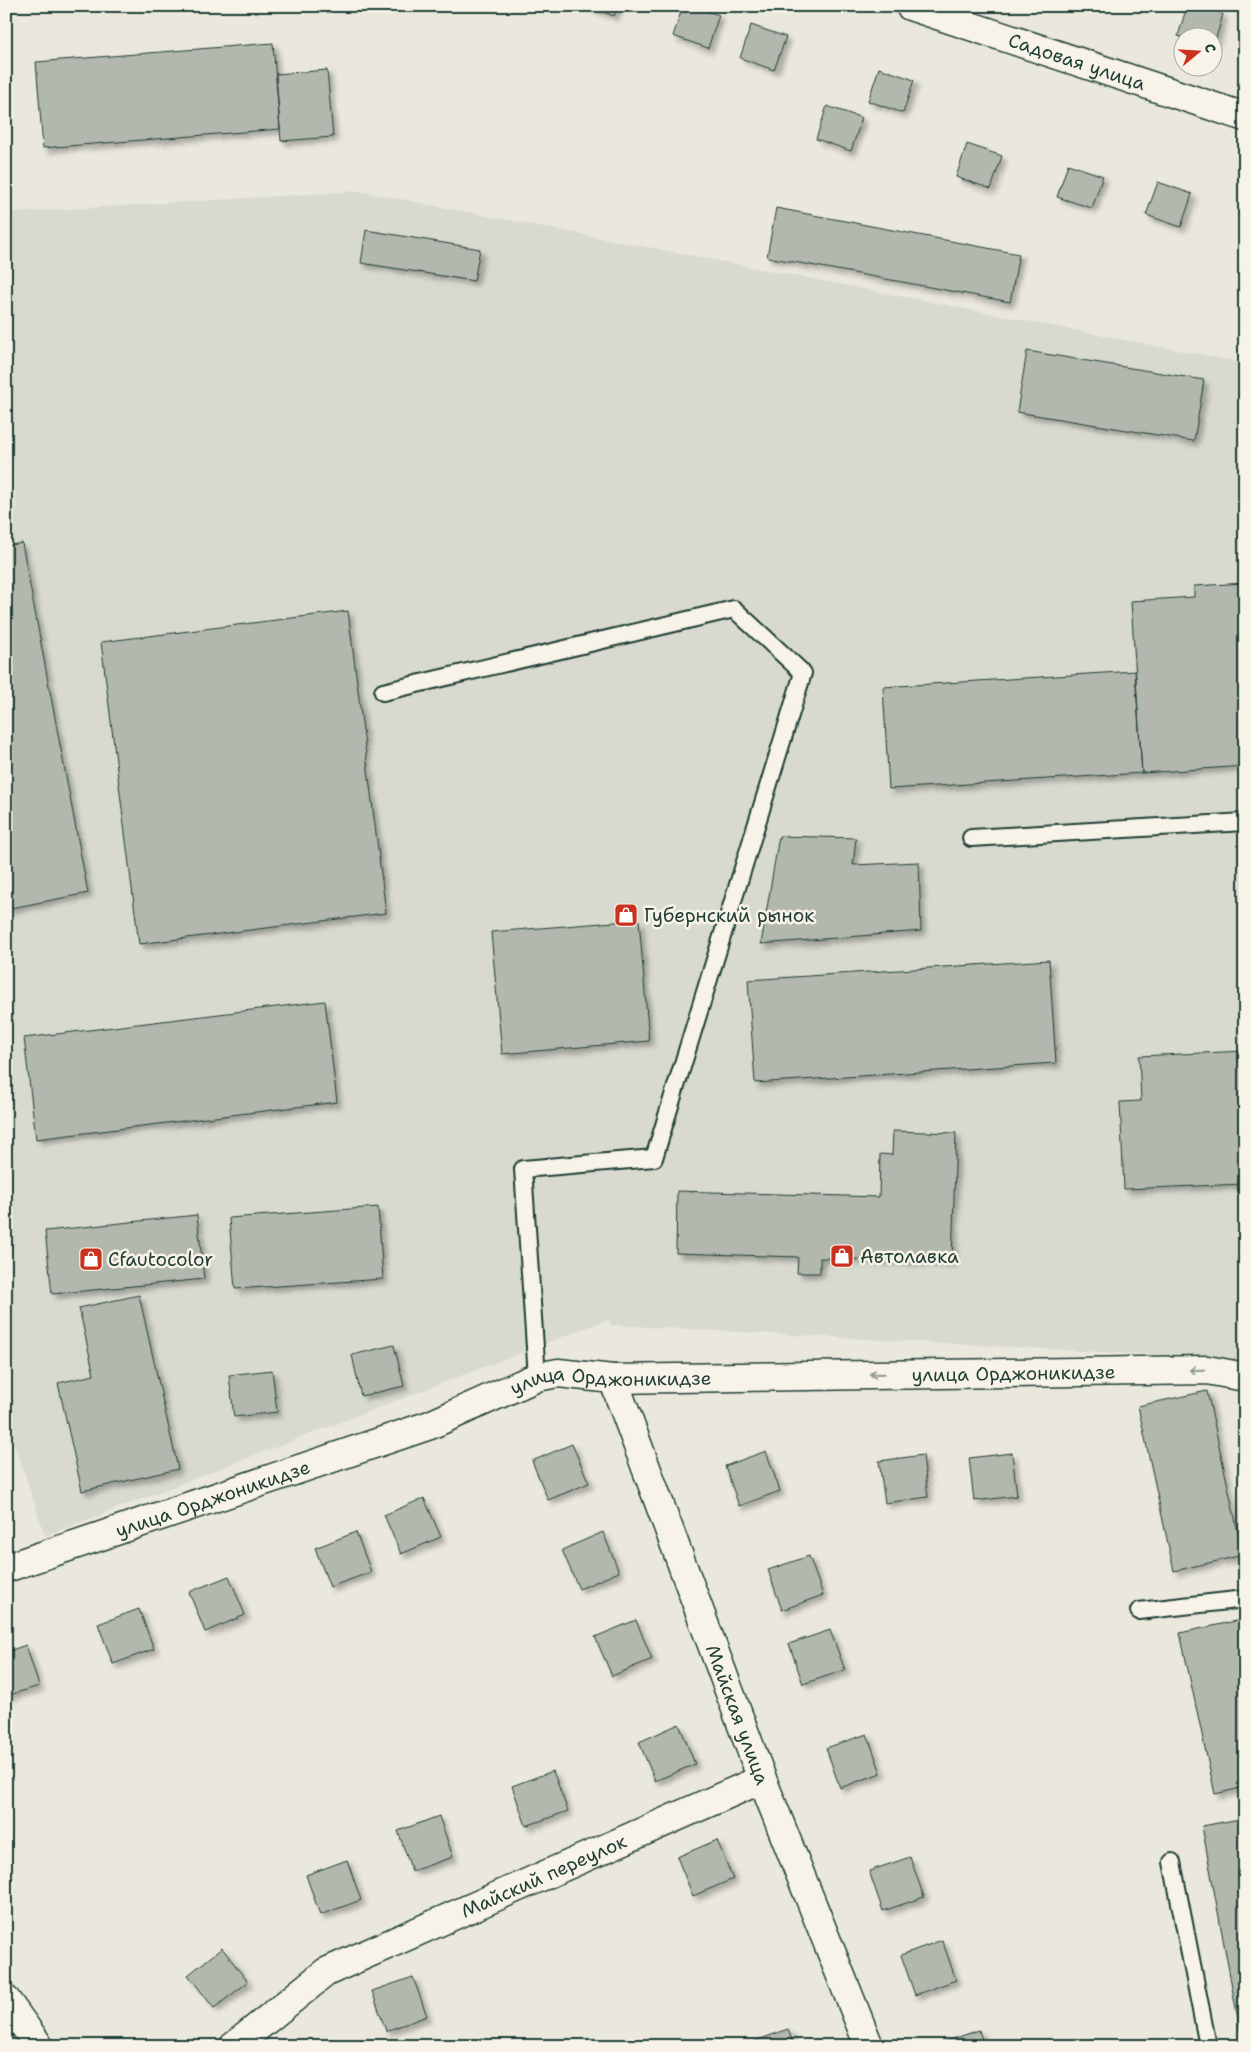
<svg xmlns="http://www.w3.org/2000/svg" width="1251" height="2052" font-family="'Shantell Sans',sans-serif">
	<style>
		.built { fill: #d9dacf }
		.building { fill: #b2b8ae; stroke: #1f3d34; filter: url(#shadow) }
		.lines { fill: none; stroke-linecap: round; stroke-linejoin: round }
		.lane-casing { stroke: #1f3d34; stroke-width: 20 }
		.street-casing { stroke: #1f3d34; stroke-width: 31 }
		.secondary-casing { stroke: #1f3d34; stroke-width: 31 }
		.lane { stroke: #f7f3e8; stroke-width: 16 }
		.street { stroke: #f7f3e8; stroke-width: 28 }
		.secondary { stroke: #f7f3e8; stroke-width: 28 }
		.oneway { stroke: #8b988e }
		.labels { text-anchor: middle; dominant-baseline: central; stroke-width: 5; stroke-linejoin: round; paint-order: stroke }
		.street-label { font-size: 19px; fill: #1f3d34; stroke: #f7f3e8 }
		.poi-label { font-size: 19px; fill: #1f3d34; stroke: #f7f3e8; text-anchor: start }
	</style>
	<defs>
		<filter id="shadow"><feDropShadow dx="4.5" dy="4.5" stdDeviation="2.5" flood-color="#0004"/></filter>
	</defs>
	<rect width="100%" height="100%" fill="#eae8dd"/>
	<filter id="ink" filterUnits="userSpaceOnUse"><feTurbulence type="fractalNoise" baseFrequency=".02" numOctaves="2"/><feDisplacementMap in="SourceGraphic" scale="10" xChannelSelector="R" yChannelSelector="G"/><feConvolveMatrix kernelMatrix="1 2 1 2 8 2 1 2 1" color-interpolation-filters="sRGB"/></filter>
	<g filter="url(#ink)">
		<path class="built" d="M359,191L1245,363V1360L610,1325L609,1319L45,1536L6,1418V512L16,508L6,362V213Z"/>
		<path class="building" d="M586,6H618L614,16Z
			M683,6H691L719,15L708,48L673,36Z
			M1187,6H1200L1223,14L1214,45V38H1184L1178,36Z
			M751,25L786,37L774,70L740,58Z
			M273,43L280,129L43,148L36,62Z
			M879,68L914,80L903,113L868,101Z
			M327,70L333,137L281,141L276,74Z
			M827,106L862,118L851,151L816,139Z
			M967,144L1002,156L991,189L956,177Z
			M1068,164L1103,176L1092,208L1057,197Z
			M1158,182L1192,194L1181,227L1146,215Z
			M776,208L1019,254L1010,302L767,257Z
			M366,230L480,249L474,281L361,263Z
			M1027,351L1204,380L1194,441L1017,412Z
			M22,543L88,893L6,909V546Z
			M1245,583V766L1142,773L1131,601L1194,597V586Z
			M348,611L386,913L139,944L101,642Z
			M1135,671L1142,773L889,789L883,687Z
			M779,836L856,838L853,865L919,862L921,931L761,944Z
			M639,920L649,1041L502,1054L491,932Z
			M1049,960L1056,1063L755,1083L748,980Z
			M325,1001L337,1102L36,1139L24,1038Z
			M1245,1051V1184L1124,1189L1120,1102L1141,1101L1139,1056Z
			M893,1131L956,1133L952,1262L820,1258V1273H797L798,1257L676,1253L677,1191L879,1197L880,1154L892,1155Z
			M378,1207L383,1279L235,1289L229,1218Z
			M197,1215L204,1279L52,1294L45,1231Z
			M139,1295L178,1469L82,1491L58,1383L94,1375L79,1308Z
			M394,1345L404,1386L361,1396L352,1355Z
			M272,1370L277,1412L234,1417L229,1375Z
			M1207,1391L1243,1555L1174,1571L1138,1406Z
			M572,1444L589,1483L548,1500L532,1461Z
			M766,1451L780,1491L739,1506L725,1466Z
			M1012,1453L1017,1496L974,1501L969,1458Z
			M923,1455L928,1497L885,1503L879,1461Z
			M424,1498L441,1537L401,1554L384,1515Z
			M356,1532L371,1572L330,1587L315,1548Z
			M603,1532L619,1572L579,1589L562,1550Z
			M809,1556L823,1595L782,1610L768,1570Z
			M229,1576L245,1615L205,1632L189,1592Z
			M139,1609L154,1649L113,1664L98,1624Z
			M1245,1619V1787L1215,1794L1180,1633Z
			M636,1620L652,1659L612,1676L595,1637Z
			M830,1630L845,1670L803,1684L789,1644Z
			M26,1645L39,1686L6,1696V1652Z
			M679,1724L695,1764L655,1781L639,1742Z
			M867,1734L881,1773L840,1788L826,1748Z
			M553,1771L568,1811L526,1826L512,1786Z
			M439,1816L453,1857L412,1871L398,1831Z
			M1245,1818V2046H1243L1202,1826Z
			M717,1840L733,1879L693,1896L677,1857Z
			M910,1857L924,1897L883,1911L869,1871Z
			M347,1860L361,1900L320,1915L306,1875Z
			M942,1940L956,1980L915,1995L901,1955Z
			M222,1948L248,1982L214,2008L188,1975Z
			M413,1977L427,2016L386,2031L372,1991Z
			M788,2029L794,2046H748L747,2044Z
			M979,2030L984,2046H938V2044Z"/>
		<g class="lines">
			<g class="lane-casing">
				<path id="lane" d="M383,692L734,609L803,673L654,1158L523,1169L537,1377
					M971,838L1245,822
					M1139,1611L1245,1599
					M1172,1862L1208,2046"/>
			</g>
			<g class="street-casing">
				<g id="street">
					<path id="s1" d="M613,1379L762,1779L869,2046"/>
					<path id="s2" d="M6,1568L430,1425L537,1377L558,1373L613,1379L1207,1370L1245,1377"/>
					<path id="s3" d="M234,2046L326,1972L762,1779"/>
				</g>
			</g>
			<g class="secondary-casing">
				<g id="secondary">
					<path id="s4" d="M910,6L1245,117"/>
					<path d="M6,2000L39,2046"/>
				</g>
			</g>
			<use href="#lane" class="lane"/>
			<use href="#street" class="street"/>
			<use href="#secondary" class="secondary"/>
		</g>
		<defs><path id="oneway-shaft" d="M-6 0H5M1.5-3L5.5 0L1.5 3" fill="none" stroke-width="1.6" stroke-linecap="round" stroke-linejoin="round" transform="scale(1.25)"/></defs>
		<g class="oneway">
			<use href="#oneway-shaft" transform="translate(1197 1370) rotate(179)"/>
			<use href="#oneway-shaft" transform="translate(877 1374) rotate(179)"/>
		</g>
	</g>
	<defs>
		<g id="shop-square" transform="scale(1.25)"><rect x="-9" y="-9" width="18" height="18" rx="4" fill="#c8321e" stroke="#f7f3e8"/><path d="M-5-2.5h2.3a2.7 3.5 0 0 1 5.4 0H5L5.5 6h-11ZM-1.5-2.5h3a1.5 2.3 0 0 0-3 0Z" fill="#fff"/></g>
	</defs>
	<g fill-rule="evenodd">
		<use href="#shop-square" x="626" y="915"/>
		<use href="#shop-square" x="842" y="1256"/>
		<use href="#shop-square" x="91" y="1259"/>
	</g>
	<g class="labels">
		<g class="street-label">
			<text stroke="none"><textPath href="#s4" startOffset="176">Садовая улица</textPath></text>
			<text stroke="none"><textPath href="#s2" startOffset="1042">улица Орджоникидзе</textPath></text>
			<text stroke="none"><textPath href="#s2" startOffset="638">улица Орджоникидзе</textPath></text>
			<text stroke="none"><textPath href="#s2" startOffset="218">улица Орджоникидзе</textPath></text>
			<text stroke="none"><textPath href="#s1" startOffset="358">Майская улица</textPath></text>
			<text stroke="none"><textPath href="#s3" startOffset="356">Майский переулок</textPath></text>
		</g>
		<g class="poi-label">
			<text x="644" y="915">Губернский рынок</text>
			<text x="860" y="1256">Автолавка</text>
			<text x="108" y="1259">Cfautocolor</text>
		</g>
	</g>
	<rect width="1251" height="2052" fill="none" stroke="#f7f3e8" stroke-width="25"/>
	<rect x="12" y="12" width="1226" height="2027" fill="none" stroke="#1f3d34" stroke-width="2" filter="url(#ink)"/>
	<g transform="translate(1198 52) rotate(72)"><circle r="24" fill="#f7f3e8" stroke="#a1aaa0"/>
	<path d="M0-4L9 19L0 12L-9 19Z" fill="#c8321e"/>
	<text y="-8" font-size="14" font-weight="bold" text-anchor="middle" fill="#1f3d34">С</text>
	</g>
</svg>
